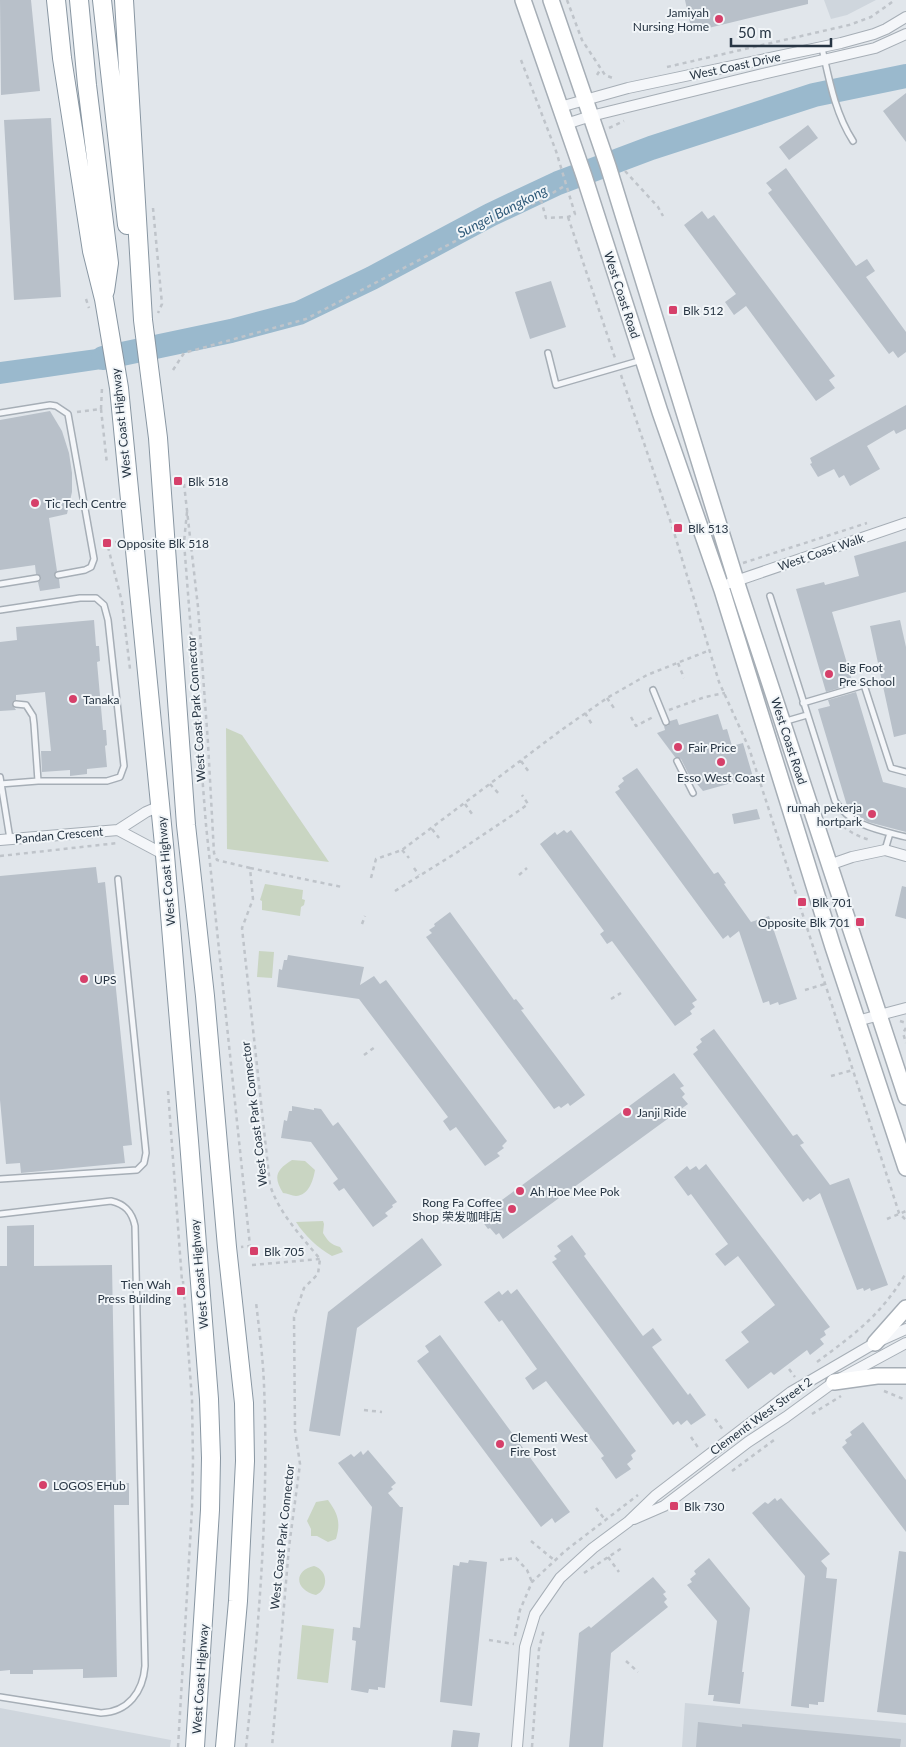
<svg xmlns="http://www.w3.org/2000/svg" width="906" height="1747" font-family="Lato,'Noto Sans SC',sans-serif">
<rect width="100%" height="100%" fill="#e1e6eb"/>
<path fill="#cfd6dd" d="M824 0H876L847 15 831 19Z
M685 1703 906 1723V1747H682Z
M0 1708 171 1740 170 1747H0Z"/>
<path fill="#c9d5c2" d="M226 728 242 735 329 862 227 849Z
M265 884 303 890 302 899 305 900 304 905 301 907 300 916 262 910V901L260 900Z
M259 951 274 952 272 978 257 977Z
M292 1160 305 1161 315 1170C313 1181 309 1195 296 1196 292 1196 287 1193 283 1193 273 1177 276 1170 292 1160Z
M323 1221 324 1224 323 1233C327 1240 331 1245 340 1247L343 1252 332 1256C318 1248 305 1236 296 1222Z
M328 1500C338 1514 341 1522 336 1539L328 1542 317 1536H311V1529L307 1521 316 1502Z
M314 1566C328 1570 329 1589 316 1595 296 1591 292 1571 314 1566Z
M302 1625 334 1629 328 1683 297 1679Z"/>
<path fill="#9ab9cd" d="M104 348 102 369 0 384V362Z"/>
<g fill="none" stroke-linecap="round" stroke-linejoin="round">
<path stroke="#9ab9cd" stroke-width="24" d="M103 358 231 331 299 313 372 278 490 215 558 183 651 148 814 95 906 76"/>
</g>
<path fill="#b8c0c9" d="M0 0H31L40 91 1 95Z
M685 0H808V4L692 32Z
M906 93V142L883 111Z
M51 118 61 297 14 300 4 120Z
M808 125 818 138 789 160 779 147Z
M786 168 856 266 867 259 875 271 866 277 906 332V352L898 358 893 351 889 354 768 193 772 190 766 183Z
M702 211 708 219 714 215 835 376 829 380 835 388 816 401 746 306 734 315 725 302 736 294 684 225Z
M551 281 566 327 530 339 515 292Z
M906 405V429L896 434 894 430 867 446 880 469 850 486 844 475 839 478 834 469 818 477 810 464 812 463 810 458Z
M50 411 62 431 69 453 72 473V492L67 514 49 518 57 571 54 575 55 578 59 579 60 588 40 591 38 582 41 580V577L36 574 35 565 0 570V420Z
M906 541V592L832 612 853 684 826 692 796 589 824 582 825 585 859 576 854 556Z
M94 620 96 646H99L100 661 97 662 103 730H106L107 745 105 746 107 767 87 769V774L70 776V770L42 772 41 751H51L45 692 16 695V700L13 701 12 704 16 710 0 711V642L17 640 16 627Z
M900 620 906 647V734L894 737 870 626Z
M856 692 883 782 906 788V832L868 822 848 809 818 709 830 706 828 700Z
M718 714 723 730 727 729 732 746 743 743 753 777 703 791 688 773 681 759 675 757 657 733 665 730 664 726H668L670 721 677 719 679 725Z
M637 768 714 874 718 872 726 883 724 884 751 922 769 916 797 999 779 1005 778 1002 770 1005 769 1001 763 1003 739 931 730 938 728 935 723 939 615 792 620 789 618 786 624 781 622 778Z
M757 809 760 819 734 824 732 814Z
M564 830 567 833 571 830 697 1000 692 1003 695 1007 690 1011 692 1014 675 1026 612 941 607 944 600 934 604 931 540 844 555 832 557 835Z
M96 867 98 883 105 882 132 1145 123 1146 125 1163 21 1173 20 1163 6 1164 0 1100V876Z
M902 886 906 887V919L895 916Z
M450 912 514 1000 516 999 524 1009 521 1010 585 1095 570 1106 568 1103 561 1108 559 1106 554 1109 426 937 432 933 429 930 435 926 434 924Z
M288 955 364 967 360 985 374 976 380 984 386 980 507 1141 502 1146 504 1148 497 1153 500 1156 485 1166 456 1127 450 1131 443 1121 448 1117 359 999 277 987 279 969 282 970 284 960H287Z
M714 1029 793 1136 797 1134 804 1143 800 1145 830 1185 849 1178 888 1285 871 1291 870 1288 864 1291 863 1288 857 1290 820 1193 810 1200 808 1198 803 1202 693 1054 698 1050 696 1047 702 1042 700 1039Z
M674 1073 684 1086 680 1088 685 1094 682 1097 688 1104 503 1239 499 1233 496 1235 490 1228 488 1229 479 1217Z
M292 1106 314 1110V1108L321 1109 333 1126 338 1122 397 1202 392 1205 393 1207 385 1213 388 1216 373 1227 344 1188 339 1191 333 1183 338 1179 311 1142 281 1138 284 1120 287 1121 289 1111H292Z
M706 1164 830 1327 824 1331 826 1335 820 1339 824 1344 810 1355 807 1350 774 1375 771 1372 748 1389 725 1360 749 1342 741 1332 775 1305 738 1256 725 1266 715 1254 728 1244 691 1194 688 1196 674 1177 687 1166 690 1170 696 1166 699 1170Z
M34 1225V1266L112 1265 116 1483H129V1505H114L117 1677 83 1678V1669L33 1670V1674H10V1670L0 1671V1266H7V1226Z
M572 1235 586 1254 584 1256 643 1336 653 1328 662 1340 652 1347 688 1395 690 1393 706 1415 691 1425 687 1420 681 1425 678 1421 673 1425 552 1262 557 1259 554 1256 561 1251 557 1246Z
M422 1238 442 1265 357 1328 340 1436 309 1431 328 1312Z
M517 1289 636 1451 631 1455 633 1459 627 1464 631 1469 616 1479 601 1458 604 1456 546 1381 533 1390 525 1378 537 1369 502 1320 499 1322 484 1302 499 1291 502 1295 508 1290 511 1294Z
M440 1335 570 1512 555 1523 552 1518 541 1527 417 1361 429 1352 425 1346Z
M863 1422 906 1480V1532L842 1447 847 1443 845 1440 852 1435 850 1432Z
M368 1450 396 1483 391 1487 393 1489 388 1493 400 1507H403L385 1688 378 1687V1690L369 1689 368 1693 351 1690 356 1641 352 1640 353 1627 360 1628 372 1507 338 1463 351 1454 354 1457 361 1451 363 1455Z
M775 1498 777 1501 781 1498 830 1554 821 1561 827 1568 826 1578 837 1579 824 1702H818V1705L809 1704V1708L791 1706 805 1576 752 1513 765 1502 768 1504Z
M899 1551 906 1552V1715L877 1712Z
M709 1558 750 1608 742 1672H744L740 1704 713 1701 714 1695H708L717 1621 687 1585 692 1582 690 1579 696 1574 694 1571Z
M469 1560 487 1562 472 1706 440 1702 453 1565 459 1566 460 1562 468 1563Z
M653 1577 666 1592 663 1594 667 1599 664 1602 668 1607 611 1653 603 1747H569L579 1633 589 1626 591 1628Z
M698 1722 742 1727V1724L901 1739 900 1747H696Z
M453 1730 480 1733 478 1747H451Z"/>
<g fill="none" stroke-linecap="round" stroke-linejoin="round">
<defs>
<path id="service" d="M822 48C829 79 835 113 853 141
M548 353 556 385 642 360
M0 413 50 405 56 406 68 414 94 559 91 567 85 570 58 575
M0 584 37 578
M770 596 835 801C851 826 879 830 906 837
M0 610 80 598H96L104 605 108 620 124 766 120 777 107 781H38L0 784
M653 690 666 722
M803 703 864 685 891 768 906 772
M16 704 26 705 33 716 34 724 38 781
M783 722 807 715
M677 761 693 793
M0 777 10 839
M885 850 890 833
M0 1179 137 1170 144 1163 146 1153 118 879
M0 1214 111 1201C125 1204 132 1212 135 1226L145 1666C143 1692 128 1712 101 1713L0 1697"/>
<path id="minor" d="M560 107 628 88 841 43 874 34 886 29 906 17
M566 124 591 116 750 77 875 48 906 34
M730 583 906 523
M118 830 165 855
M0 840 118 830 146 812 160 806
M829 865 852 857 885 850 906 856
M857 1021 906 1008
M634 1519 664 1506 748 1442 786 1417 834 1382 906 1343
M517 1747 525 1647 535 1614 560 1578 593 1548 628 1522 655 1496 791 1392 875 1343 906 1329"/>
<path id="secondary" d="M523 0 584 176 660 412 722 590 833 947 906 1168
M551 0 608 166 739 590 906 1097
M875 1343 906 1308
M834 1382 877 1376H906"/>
<path id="trunk" d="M56 0 62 58 92 251 104 299 119 388 165 855 189 1141 209 1399 211 1458 210 1510 195 1747
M79 0 87 85 109 263 105 291
M102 0 127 225
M124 0 143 320 158 438 186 825 205 996 227 1247 244 1403 245 1461 238 1601 225 1747"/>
</defs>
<use href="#service" stroke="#a6aeb6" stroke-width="8"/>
<use href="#minor" stroke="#a6aeb6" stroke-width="12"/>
<use href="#secondary" stroke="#a6aeb6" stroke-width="18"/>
<use href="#trunk" stroke="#8896a2" stroke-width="20"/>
<path stroke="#bfc4ca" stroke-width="2.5" stroke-dasharray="4 4" stroke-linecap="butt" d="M567 0 582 40 605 75 615 79
M521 60 556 151 575 214 568 217 546 218 541 200
M667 67 849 25 871 17 895 0
M597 75 600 70
M609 128 624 121
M625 171 658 207 663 216
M153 208 162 304 158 313
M568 217 615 358
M86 299 89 308
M173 370 184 353 306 319 494 221 541 200 566 185
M621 375 673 529 719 682 749 748 899 1213 906 1220
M101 409 102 388
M77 412 101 409 107 464
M184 484 198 607 208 743 214 853 217 860 221 861 250 868 253 899 242 928 270 1185C279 1213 301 1236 320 1259L318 1274 304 1288 294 1317 295 1430 300 1464 289 1547 272 1747
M187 512 184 542 206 825 250 1246 241 1247
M119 542 107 543 122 602 130 669
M743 563 867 523
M678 663 684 678
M607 698 616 711
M669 710 705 697 725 693
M585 713 593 726
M631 717 636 726 655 716
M521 761 529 772
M490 784 499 794
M465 804 472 814
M838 820C846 831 857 836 870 840
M432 829 439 838
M402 850 409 858
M0 856 118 843
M250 868 342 887
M414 868 419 875
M519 875 527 868
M371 878 376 859 402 850 560 731 607 698 647 675 710 650
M395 891 456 853 520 810 528 804 522 795
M362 924 365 916
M805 990 825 984
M611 999 621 993
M900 1021 906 1023
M906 1028 903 1033 906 1043
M364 1055 375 1047
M831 1076 853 1070
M168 1091 182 1281
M887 1219 906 1211
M252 1265 320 1259
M817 1362C856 1333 881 1315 906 1273
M789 1369 795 1377
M884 1391 906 1400
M364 1410 382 1412
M812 1414 841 1396
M715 1419 723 1430
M691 1437 699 1449
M732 1471 774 1440
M596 1508 606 1521
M531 1541 554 1560
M608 1557 619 1572
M500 1560 516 1558 527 1570 532 1582
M584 1573 622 1548
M515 1636 520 1610 532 1582 565 1551 638 1495
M489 1640 514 1644
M626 1661 638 1672
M178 1747 192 1509 193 1460 192 1399 183 1281
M246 1747C259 1627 269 1505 264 1385 263 1357 259 1329 256 1302
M532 1747 539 1649 544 1629"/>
<use href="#service" stroke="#f4f6f9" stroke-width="5"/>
<use href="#minor" stroke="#f4f6f9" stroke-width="10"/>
<use href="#secondary" stroke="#fff" stroke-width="15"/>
<use href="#trunk" stroke="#fff" stroke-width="18"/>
</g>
<g fill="#d6406a" stroke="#f1f5f8" stroke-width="2">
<circle cx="719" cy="19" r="5"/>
<rect x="668" y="305" width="10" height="10" rx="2.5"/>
<rect x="173" y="476" width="10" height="10" rx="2.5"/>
<circle cx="35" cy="503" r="5"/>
<rect x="673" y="523" width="10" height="10" rx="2.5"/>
<rect x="102" y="538" width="10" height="10" rx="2.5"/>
<circle cx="829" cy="674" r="5"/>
<circle cx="73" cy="699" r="5"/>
<circle cx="678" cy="747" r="5"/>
<circle cx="721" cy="762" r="5"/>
<circle cx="872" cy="814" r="5"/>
<rect x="797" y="897" width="10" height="10" rx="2.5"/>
<rect x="855" y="917" width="10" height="10" rx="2.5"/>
<circle cx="84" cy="979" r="5"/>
<circle cx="627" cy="1112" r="5"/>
<circle cx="520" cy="1191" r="5"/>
<circle cx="512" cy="1209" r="5"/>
<rect x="249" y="1246" width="10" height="10" rx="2.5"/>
<rect x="176" y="1286" width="10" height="10" rx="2.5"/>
<circle cx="500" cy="1444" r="5"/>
<circle cx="43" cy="1485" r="5"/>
<rect x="669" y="1501" width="10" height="10" rx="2.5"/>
</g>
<g text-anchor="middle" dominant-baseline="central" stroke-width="4" stroke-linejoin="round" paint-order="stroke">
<g font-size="12" fill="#283644" stroke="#f1f5f8" text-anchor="start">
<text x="709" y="12" text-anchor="end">Jamiyah<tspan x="709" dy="14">Nursing Home</tspan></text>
<text x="683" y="310">Blk 512</text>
<text x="188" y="481">Blk 518</text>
<text x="45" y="503">Tic Tech Centre</text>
<text x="688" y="528">Blk 513</text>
<text x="117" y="543">Opposite Blk 518</text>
<text x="839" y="667">Big Foot<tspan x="839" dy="14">Pre School</tspan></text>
<text x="83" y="699">Tanaka</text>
<text x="688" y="747">Fair Price</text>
<text x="721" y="777" text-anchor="middle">Esso West Coast</text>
<text x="862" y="807" text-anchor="end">rumah pekerja<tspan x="862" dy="14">hortpark</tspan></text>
<text x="812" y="902">Blk 701</text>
<text x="850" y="922" text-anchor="end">Opposite Blk 701</text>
<text x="94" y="979">UPS</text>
<text x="637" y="1112">Janji Ride</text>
<text x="530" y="1191">Ah Hoe Mee Pok</text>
<text x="502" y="1202" text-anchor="end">Rong Fa Coffee<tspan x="502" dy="14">Shop 荣发咖啡店</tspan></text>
<text x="264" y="1251">Blk 705</text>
<text x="171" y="1284" text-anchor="end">Tien Wah<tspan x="171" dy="14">Press Building</tspan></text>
<text x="510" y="1437">Clementi West<tspan x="510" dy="14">Fire Post</tspan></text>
<text x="53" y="1485">LOGOS EHub</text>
<text x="684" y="1506">Blk 730</text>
</g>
<g font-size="12" fill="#283644" stroke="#f1f5f8">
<text transform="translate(735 66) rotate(-12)">West Coast Drive</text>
<text transform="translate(622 295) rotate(72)">West Coast Road</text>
<text transform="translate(121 423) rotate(-96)">West Coast Highway</text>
<text transform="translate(821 552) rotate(-19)">West Coast Walk</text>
<text transform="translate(196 709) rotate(-94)">West Coast Park Connector</text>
<text transform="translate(789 741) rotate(72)">West Coast Road</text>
<text transform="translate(59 835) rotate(-5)">Pandan Crescent</text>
<text transform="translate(166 871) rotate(-95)">West Coast Highway</text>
<text transform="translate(254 1114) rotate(-97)">West Coast Park Connector</text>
<text transform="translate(199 1274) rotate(-95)">West Coast Highway</text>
<text transform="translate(761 1416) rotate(-36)">Clementi West Street 2</text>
<text transform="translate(282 1537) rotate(-84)">West Coast Park Connector</text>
<text transform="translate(200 1679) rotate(-86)">West Coast Highway</text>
</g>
<g font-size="14" font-style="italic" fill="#305b7a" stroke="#f1f5f8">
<text transform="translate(502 211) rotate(-27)">Sungei Bangkong</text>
</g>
</g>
<path d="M731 38v8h100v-8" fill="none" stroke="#283644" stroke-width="2.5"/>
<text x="738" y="38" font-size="15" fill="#283644" stroke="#f1f5f8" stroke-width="4" paint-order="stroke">50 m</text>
</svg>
